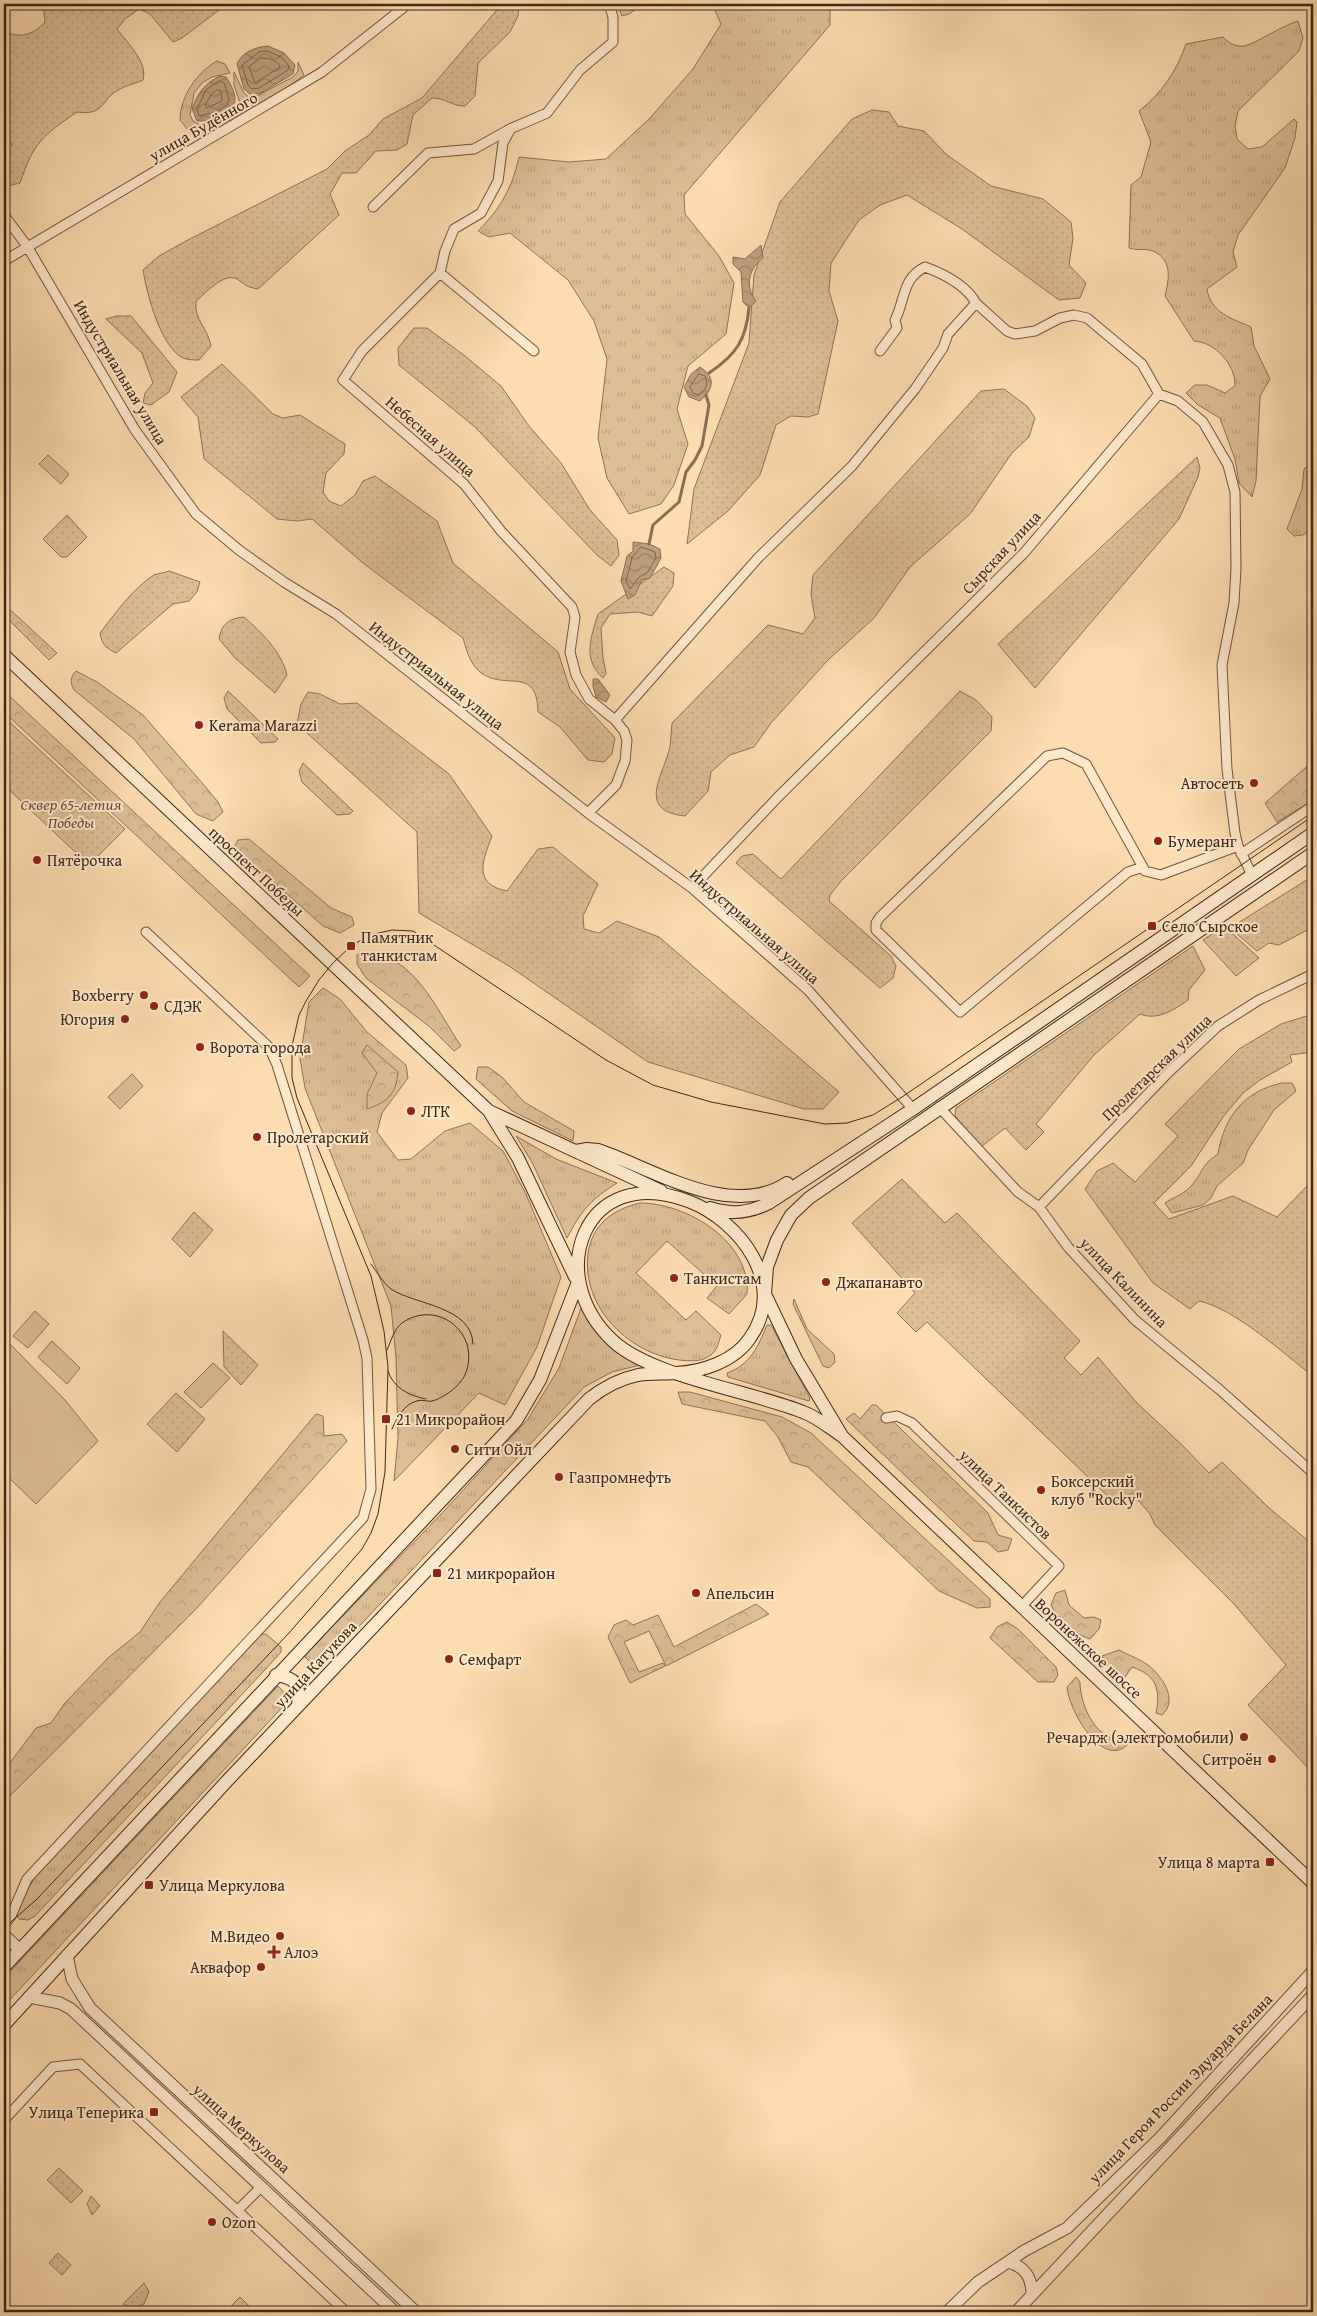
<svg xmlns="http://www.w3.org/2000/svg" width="1317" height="2316" font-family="'Gentium Book Plus',serif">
<defs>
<pattern id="grass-tufts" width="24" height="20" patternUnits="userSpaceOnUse" patternTransform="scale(1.25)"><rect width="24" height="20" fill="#dcbd96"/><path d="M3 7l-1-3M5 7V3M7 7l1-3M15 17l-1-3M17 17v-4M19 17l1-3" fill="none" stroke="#bea281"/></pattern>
<pattern id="forest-crowns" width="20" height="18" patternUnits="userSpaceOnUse" patternTransform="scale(1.25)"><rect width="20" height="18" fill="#dcbd96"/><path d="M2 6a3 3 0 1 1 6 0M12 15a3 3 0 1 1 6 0" fill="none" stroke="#bea281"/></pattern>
<pattern id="park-dots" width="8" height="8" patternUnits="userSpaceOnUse" patternTransform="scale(1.25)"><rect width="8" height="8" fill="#dcbd96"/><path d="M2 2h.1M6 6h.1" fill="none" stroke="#bea281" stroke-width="1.8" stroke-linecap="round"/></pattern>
<pattern id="water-waves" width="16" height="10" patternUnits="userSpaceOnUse" patternTransform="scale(1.25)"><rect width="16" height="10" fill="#bb9e7d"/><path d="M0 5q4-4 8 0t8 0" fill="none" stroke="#998166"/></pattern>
</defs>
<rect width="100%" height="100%" fill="#fcdcb0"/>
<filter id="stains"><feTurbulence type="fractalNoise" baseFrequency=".004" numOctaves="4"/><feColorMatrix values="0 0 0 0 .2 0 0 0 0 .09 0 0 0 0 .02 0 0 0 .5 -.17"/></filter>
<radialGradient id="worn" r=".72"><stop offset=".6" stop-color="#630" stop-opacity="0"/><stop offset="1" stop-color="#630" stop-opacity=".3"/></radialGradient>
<path fill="url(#grass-tufts)" stroke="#8d7258" d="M617 4H643L629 14 622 16Z
M712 4H830V25L684 195 685 214 719 256 734 283 726 334 688 366 677 409 688 444 674 485 661 504 629 514 607 478 598 438 607 359 594 321 568 280 510 233 489 237 478 231C501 208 512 188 519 157L569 162 606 159 649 119 693 69 721 24Z
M1298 21 1303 38 1299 51 1238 111 1235 126 1237 139 1248 149 1262 147 1294 119 1297 122 1295 138 1285 168 1238 235 1233 252 1237 267 1207 289C1211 313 1231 318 1251 327L1254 346 1270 379 1260 396 1256 481 1252 497 1239 483 1235 459 1220 418 1198 405 1186 393 1195 385H1207L1225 393 1235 386C1236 365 1215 342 1194 341L1165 296C1169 279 1173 260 1153 251 1146 248 1137 251 1129 248L1131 185 1141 177 1151 142 1139 111C1161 94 1177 71 1186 44L1223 37C1229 43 1235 47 1244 46 1257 43 1281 26 1298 21Z
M217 61 225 64 230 73 212 77 202 83 194 93 190 115 193 121 200 125 235 110 240 103 234 85V72L244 93 251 99 293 77 298 71V62L304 75C286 91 215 131 192 135L180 120C180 97 197 72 217 61Z
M1310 464 1313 466V528L1303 535 1294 536 1287 529 1302 489 1304 469Z
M323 988 340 999 367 1032 406 1065 408 1078 382 1113 377 1132 398 1160 411 1159 445 1131 470 1123 503 1151 526 1194 561 1277 537 1347 505 1405 479 1393 394 1481 398 1438 396 1357 391 1306 305 1088 300 1058 309 1002Z
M1282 1083H1292L1296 1091 1274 1110 1248 1150 1243 1163 1217 1186 1211 1198 1203 1205 1172 1213 1165 1203C1174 1197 1185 1194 1192 1185 1204 1171 1200 1166 1218 1154 1224 1117 1244 1091 1282 1083Z
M516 1136 556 1159 617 1183C591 1199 581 1211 567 1238L532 1162Z
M640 1203C686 1203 751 1241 747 1294L729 1314 707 1298 717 1286 667 1241 636 1273 686 1320 696 1311 721 1335C718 1344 717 1352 708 1357 700 1362 688 1361 679 1360 626 1353 578 1303 589 1248 595 1222 615 1209 640 1203Z
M794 1299 807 1329 834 1354 835 1362 829 1368 823 1366 793 1304Z
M583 1303 644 1364 612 1372 584 1387 318 1670 304 1656 445 1510 528 1419 559 1368Z
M767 1325H771L810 1398 809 1401 728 1377 727 1373C750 1365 758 1347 767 1325Z
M266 1634 281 1647V1652L275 1659 35 1916 28 1920 19 1919 15 1912 35 1877 260 1635Z
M278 1686 290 1699 4 2006V1978Z"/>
<path fill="url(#forest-crowns)" stroke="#8d7258" d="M4 604 57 653 49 660 4 615Z
M76 671 97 682 143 715 203 784 218 802 223 812 213 821 196 814 134 739 74 690C70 683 70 677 76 671Z
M4 691 310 976 299 987 4 712Z
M1313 761V800L1277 822 1265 803Z
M249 839 331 908 352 917 354 925 340 933 323 926 234 847 238 840Z
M365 953C414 953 437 1011 461 1046L454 1051 430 1027 366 978 357 964V955Z
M367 1045 398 1072C396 1094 388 1102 367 1109V1094L377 1073 362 1053Z
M478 1067H488L502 1077 524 1102 574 1131 573 1141 512 1111 476 1079Z
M678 1392H690L782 1417 811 1433 990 1599V1607L977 1608 939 1591 808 1467 791 1462 778 1437 765 1421 682 1404Z
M872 1405H876L988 1513 998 1535 1012 1539 1008 1550 998 1552 987 1542 974 1541 846 1419 854 1413 860 1419Z
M316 1414 323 1416 324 1436 342 1434 347 1441 195 1610 4 1802V1771L36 1728 51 1723 65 1703 108 1658 140 1632 160 1602Z
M1065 1590 1069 1605 1084 1618 1094 1617 1101 1620 1099 1629 1090 1639C1074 1634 1058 1620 1051 1605L1056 1593Z
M756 1604 769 1614 666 1666 649 1631 624 1642 639 1672 663 1663 665 1666 630 1683 608 1637 614 1625 626 1620 633 1625 658 1615 674 1647Z
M1007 1622 1018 1629 1056 1667 1058 1675 1054 1682H1038L990 1638 997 1627Z
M1119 1650C1128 1655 1140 1659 1148 1665 1162 1676 1179 1700 1162 1715L1156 1713C1161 1689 1156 1675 1132 1667L1125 1677C1114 1673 1107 1667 1102 1656Z
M1076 1677 1080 1682C1080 1702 1093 1737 1118 1739 1124 1739 1127 1737 1133 1738 1107 1778 1069 1712 1067 1687Z"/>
<path fill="url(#park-dots)" stroke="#8d7258" d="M43 4H227L182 38 173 42 150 14 139 9 125 19 117 29C128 44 148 62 143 80 135 84 127 85 120 89 100 99 106 116 77 112 42 136 34 142 20 183L8 186 4 182V154L12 145 4 129V31C20 39 33 35 45 22Z
M502 4H519L518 16 510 32 478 63 475 96 465 106C452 106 445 98 432 98L413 115 407 144 397 150 376 151 356 173H342L330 194 339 215 258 289C246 287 246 285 237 279 224 272 206 293 196 301 194 321 207 326 211 346L199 360C195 360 187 360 183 358 160 346 147 294 143 270L159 256 186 241 327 169 345 151 369 135 383 119 422 98Z
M872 110 889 112 898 126 924 131 947 155 991 186 1043 199 1071 222 1073 238 1069 265 1086 283 1080 298 1059 300 962 229 907 195 880 205 859 220 831 263 829 291 838 321 818 414 808 417 791 416 776 425 760 475 728 511 687 544 694 489 749 343 754 275 780 202 852 119Z
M117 316H131L177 372 169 392 151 405 143 403 145 393 153 383 142 353 106 319Z
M414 328H427L465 356 501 386 529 426 561 463 590 510 617 540 619 555 611 566 597 555 475 427 399 365 398 348Z
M222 364 273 414 283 418 300 415 345 444 344 454 326 473 323 492 329 501 341 506 355 495 363 481 375 476 437 521 453 563 558 652 570 689 615 738 612 754 604 762 588 760 560 727 538 712C537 664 505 692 480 672 470 664 466 649 463 638L363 563 312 519 297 521 277 519 204 459 198 417 181 397Z
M1004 389 1027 406 1035 418 1029 437 1012 453 970 514 910 567 874 618 827 661 771 723 754 747 730 755 711 772 708 791 685 816C636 811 663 776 670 747 671 739 671 731 672 723L768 625 803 634 815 618 811 594 813 575 981 391Z
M1197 457 1200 468 1198 477 1179 519 1035 688 998 644Z
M67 515 87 537 67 557H61L43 539Z
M664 567 674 573 673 586 652 616 638 612 610 614 601 628 603 658 606 673 603 678C582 659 591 638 598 614Z
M169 571 200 582 197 592 189 601 173 604 116 653C106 648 102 645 100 633 114 615 134 587 154 575 158 573 165 573 169 571Z
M244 617C262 633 281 651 287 675L275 693 235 658 219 639C221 624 230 618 244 617Z
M228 691 278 739 275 742 261 743 227 709 224 698Z
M960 691 976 700 992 717 991 731 842 880 830 895 829 901 891 956 896 966 893 978 880 988 736 863 742 856 753 854 781 879Z
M308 692 320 694 340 704 357 703 449 774 492 836C483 860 472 884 507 891L538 849 553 847 598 884 583 916 584 929 599 933 617 921 659 937 839 1092 823 1109H804L648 1062 509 966 419 913 417 832 297 724 301 704Z
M4 717 125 829 89 865 4 785Z
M303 763 353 811 350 814 337 815 302 782 299 771Z
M1313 876V927L1279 945 1269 943 1257 951 1230 928Z
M1224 926 1259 958 1236 976 1203 940Z
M1193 946 1205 970 1189 990 1188 1000C1174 1010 1157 1021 1140 1014L1094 1055 1036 1124 1044 1132 1026 1150 1005 1128 981 1147 955 1116 956 1108Z
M1313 1014V1052L1290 1055 1292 1062 1260 1080 1243 1093 1223 1117 1191 1166 1154 1203 1169 1219 1233 1196 1277 1217 1313 1180V1376C1284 1354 1234 1308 1199 1301L1190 1309 1153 1283 1085 1189 1097 1171 1113 1163 1135 1182 1178 1136 1165 1124 1239 1049 1281 1024Z
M902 1179 945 1223 957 1213 1080 1341 1064 1358 1081 1375 1098 1357 1137 1403 1183 1446 1209 1473 1222 1462 1268 1507 1313 1545V1773L1248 1705 1286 1665 1234 1604 1155 1525 1150 1514 1132 1493 1117 1505 927 1322 916 1332 897 1313 915 1293 852 1223Z
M194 1212 213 1230 190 1257 172 1239Z
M223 1331 258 1365 241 1385 224 1367Z
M176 1393 205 1419 177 1452 147 1424Z
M59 2168 83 2191 71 2203 47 2180Z
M91 2196 100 2206 92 2215 87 2204Z
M58 2253 71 2265 62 2275 49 2263Z
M144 2283 149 2292 144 2304 133 2308 123 2304Z
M240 2297 250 2307 241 2312 230 2307Z"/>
<path fill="#dcbd96" stroke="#8d7258" d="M48 455 69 474 61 484 39 464Z
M132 1074 143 1086 120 1109 108 1097Z
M35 1311 49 1324 28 1348 13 1336Z
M4 1338 65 1400 98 1441 36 1504 4 1473Z
M52 1341 80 1368 67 1384 38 1357Z
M213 1363 230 1378 201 1408 184 1392Z"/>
<path fill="url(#water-waves)" stroke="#896e55" d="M268 46 284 53 295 65 293 74 261 93 251 95 244 89 237 64C242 52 256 47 268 46Z
M220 76 226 77C230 83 235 92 235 99 234 115 209 122 197 121L192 108C199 92 204 84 220 76Z
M761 245 763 258C748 270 745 286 756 301L749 308 743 302 741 272 733 264V257L745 259Z
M700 367C717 378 713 390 700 401L689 397 684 387 691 374Z
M633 542 649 544 660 549 661 558 650 578 642 580 635 595 628 599 621 581 627 556 633 551Z
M593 679H598L610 695 606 702 596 697 593 686Z"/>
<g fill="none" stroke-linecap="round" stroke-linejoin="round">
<path stroke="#7c624b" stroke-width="1" d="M267 51 281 57 289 66 288 70 259 88 252 89 248 85 242 65 259 52Z
M261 58C268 58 278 60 280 67L255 83 249 67Z
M220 81 224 83 229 99 227 105 216 112 199 116 197 109 206 90Z
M217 90 221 91 222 101 207 108 205 105 211 95Z
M699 374 705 376C709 384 706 391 698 395L693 393 690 387Z
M641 547 655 552 656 558 647 573 639 577 630 589 626 581 632 558Z"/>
<path stroke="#896e55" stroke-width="3" d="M709 373C736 355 746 340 749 308
M649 544 653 525 679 502 686 472 695 460 702 446 709 405 706 395"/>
<defs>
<path id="minor" d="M373 207 428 153 474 149 510 129 547 113 580 70 613 42V17L609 4
M4 215 27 246 135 430 196 514 239 550 284 582 336 614 588 813 692 888 808 990 913 1109
M4 261 322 72 408 4
M440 273 445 251 454 229 481 213 498 181 503 143 510 130
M534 351 440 273 362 351 343 380 464 484 501 531 572 607 575 617 570 652 576 675 589 699 615 720 624 731 627 740 625 761 616 785 588 813
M880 351 897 328 895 320C905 301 902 278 925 267 944 274 966 285 976 303
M1159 394 1178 401 1203 422 1228 465 1235 492 1236 568 1234 603 1222 665 1227 769 1235 833 1238 846 1252 875
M615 720 758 558 852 466 915 389 943 348 948 334 976 303 1007 331 1015 334 1035 331 1060 318 1074 315 1087 318 1142 364 1159 394 1024 553 778 797 692 888
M1241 854 1313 806
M1143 867 1128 872 960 1012 876 930V923L880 917 1047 756 1063 753 1086 764 1145 871 1161 875 1238 846
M939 1107 1018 1192 1039 1207 1068 1247 1135 1320 1220 1390 1313 1473
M1039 1207 1169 1072 1218 1026 1259 1000 1313 974
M886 1418 897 1416 912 1423 1059 1566 1021 1607
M4 1925 11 1916 27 1879 363 1518 371 1489 367 1358 363 1340 277 1065 269 1047 146 932
M4 2120 53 2067 80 2064 343 2309
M238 2210 261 2187"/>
<path id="tertiary" d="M4 1935 20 1950
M67 1955 72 1979 90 2008 416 2312
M29 1997 60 2003 71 2009 395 2312
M1008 2262C1026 2267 1032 2278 1032 2295
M947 2312 978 2282 1024 2251 1067 2228 1160 2138 1313 1971
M1016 2312 1313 1995"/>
<path id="secondary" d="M4 655 489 1111 518 1158 575 1277
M489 1111 661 1191
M576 1151 587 1149 598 1150C654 1169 730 1220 787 1183
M710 1208C731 1215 749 1213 769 1203L913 1109 1313 833
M841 1434 796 1359 765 1294 767 1267 777 1240 791 1215 809 1198 1313 853
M276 1675C297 1678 300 1685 298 1706
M4 1967 516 1421 540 1380 578 1282
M4 2025 226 1782 589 1399C604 1387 619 1379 638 1375 651 1373 663 1374 676 1373 702 1372 735 1361 750 1338 788 1285 741 1221 688 1201 585 1162 542 1275 613 1341 652 1377 751 1391 803 1412 817 1417 830 1428 842 1436L1313 1883"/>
</defs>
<use href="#minor" stroke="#6e543f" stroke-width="11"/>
<use href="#tertiary" stroke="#6e543f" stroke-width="13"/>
<use href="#secondary" stroke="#3e2719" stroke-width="14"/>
<use href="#minor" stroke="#fde8cc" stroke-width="9"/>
<use href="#tertiary" stroke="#fde8cc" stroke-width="11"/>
<use href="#secondary" stroke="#fde8cc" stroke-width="12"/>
<path stroke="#3e2719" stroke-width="1" d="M371 1264C377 1272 383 1283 391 1289 415 1305 472 1306 473 1344
M387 1350C391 1341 394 1329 402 1323 438 1298 482 1334 465 1375 460 1386 444 1398 432 1401 428 1402 422 1399 417 1401 404 1404 397 1418 392 1429
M388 1371C393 1388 410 1396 426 1399
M4 1928 37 1899 289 1633 362 1549 371 1533 378 1514 385 1472 388 1367 384 1331 371 1276 297 1098 292 1078V1046L299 1015 306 1001 319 980 332 964 351 946 370 935 392 930 413 931 606 1060 653 1085 711 1102 825 1124 847 1123 873 1115 902 1097 1313 816"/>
</g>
<g fill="#8f2418" stroke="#fde8cc" stroke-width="2">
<circle cx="199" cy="725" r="5"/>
<circle cx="1254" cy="783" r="5"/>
<circle cx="1158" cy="841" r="5"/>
<circle cx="37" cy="860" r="5"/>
<rect x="1147" y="921" width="10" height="10" rx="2.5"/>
<rect x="346" y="941" width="10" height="10" rx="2.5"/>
<circle cx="144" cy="995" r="5"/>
<circle cx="154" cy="1006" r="5"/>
<circle cx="125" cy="1019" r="5"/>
<circle cx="200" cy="1047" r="5"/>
<circle cx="411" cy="1111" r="5"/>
<circle cx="257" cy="1137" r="5"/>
<circle cx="674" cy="1278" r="5"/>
<circle cx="826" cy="1282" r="5"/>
<rect x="381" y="1414" width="10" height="10" rx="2.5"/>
<circle cx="455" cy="1449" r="5"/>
<circle cx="559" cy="1477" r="5"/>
<circle cx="1041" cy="1490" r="5"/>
<rect x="432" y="1568" width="10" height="10" rx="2.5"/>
<circle cx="696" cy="1593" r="5"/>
<circle cx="449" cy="1659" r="5"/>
<circle cx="1244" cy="1737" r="5"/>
<circle cx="1272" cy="1759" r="5"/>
<rect x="1265" y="1857" width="10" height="10" rx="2.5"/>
<rect x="144" y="1880" width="10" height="10" rx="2.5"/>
<circle cx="280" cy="1936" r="5"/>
<path d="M271.5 1944.5h5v5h5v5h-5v5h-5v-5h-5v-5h5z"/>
<circle cx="261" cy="1967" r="5"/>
<rect x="149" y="2107" width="10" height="10" rx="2.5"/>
<circle cx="212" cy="2222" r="5"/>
</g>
<g text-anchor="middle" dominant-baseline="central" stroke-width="4" stroke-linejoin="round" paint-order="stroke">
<g font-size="16" fill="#3e2719" stroke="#fde8cc">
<text transform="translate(203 126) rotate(-30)">улица Будённого</text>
<text transform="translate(121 372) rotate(59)">Индустриальная улица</text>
<text transform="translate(431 436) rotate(41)">Небесная улица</text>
<text transform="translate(1001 552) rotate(-47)">Сырская улица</text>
<text transform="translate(437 675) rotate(38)">Индустриальная улица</text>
<text transform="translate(257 871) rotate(43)">проспект Победы</text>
<text transform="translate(755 926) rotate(41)">Индустриальная улица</text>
<text transform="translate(1156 1067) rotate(-44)">Пролетарская улица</text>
<text transform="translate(1124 1282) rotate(46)">улица Калинина</text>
<text transform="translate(1006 1494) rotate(44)">улица Танкистов</text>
<text transform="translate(1089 1648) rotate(43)">Воронежское шоссе</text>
<text transform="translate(315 1664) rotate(-47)">улица Катукова</text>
<text transform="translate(1180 2088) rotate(-46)">улица Героя России Эдуарда Белана</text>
<text transform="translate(242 2128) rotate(42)">улица Меркулова</text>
</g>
<g font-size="16" fill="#3e2719" stroke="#fde8cc" text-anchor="start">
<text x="209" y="725">Kerama Marazzi</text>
<text x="1244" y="783" text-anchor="end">Автосеть</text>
<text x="1168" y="841">Бумеранг</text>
<text x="47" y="860">Пятёрочка</text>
<text x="1162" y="926">Село Сырское</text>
<text x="361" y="937">Памятник<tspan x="361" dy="18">танкистам</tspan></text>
<text x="134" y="995" text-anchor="end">Boxberry</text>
<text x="164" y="1006">СДЭК</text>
<text x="115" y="1019" text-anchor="end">Югория</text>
<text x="210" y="1047">Ворота города</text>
<text x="421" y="1111">ЛТК</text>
<text x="267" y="1137">Пролетарский</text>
<text x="684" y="1278">Танкистам</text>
<text x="836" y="1282">Джапанавто</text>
<text x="396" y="1419">21 Микрорайон</text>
<text x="465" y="1449">Сити Ойл</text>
<text x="569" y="1477">Газпромнефть</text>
<text x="1051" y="1481">Боксерский<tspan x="1051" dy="18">клуб "Rocky"</tspan></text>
<text x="447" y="1573">21 микрорайон</text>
<text x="706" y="1593">Апельсин</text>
<text x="459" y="1659">Семфарт</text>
<text x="1234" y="1737" text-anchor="end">Речардж (электромобили)</text>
<text x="1262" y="1759" text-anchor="end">Ситроён</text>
<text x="1260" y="1862" text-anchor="end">Улица 8 марта</text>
<text x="159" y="1885">Улица Меркулова</text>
<text x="270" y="1936" text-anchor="end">М.Видео</text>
<text x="284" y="1952">Алоэ</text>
<text x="251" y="1967" text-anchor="end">Аквафор</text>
<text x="144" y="2112" text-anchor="end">Улица Теперика</text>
<text x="222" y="2222">Ozon</text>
</g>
<g font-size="16" font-style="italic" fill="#664c38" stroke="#fde8cc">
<text x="71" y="804">Сквер 65-летия<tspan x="71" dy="18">Победы</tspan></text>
</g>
</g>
<rect width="1317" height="2316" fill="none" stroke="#fcdcb0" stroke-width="20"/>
<rect x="5" y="5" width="1307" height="2306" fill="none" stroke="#3e2719" stroke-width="2.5"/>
<rect x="10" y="10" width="1297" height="2296" fill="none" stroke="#3e2719"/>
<rect width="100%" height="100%" filter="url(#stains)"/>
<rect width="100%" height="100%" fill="url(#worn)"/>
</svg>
